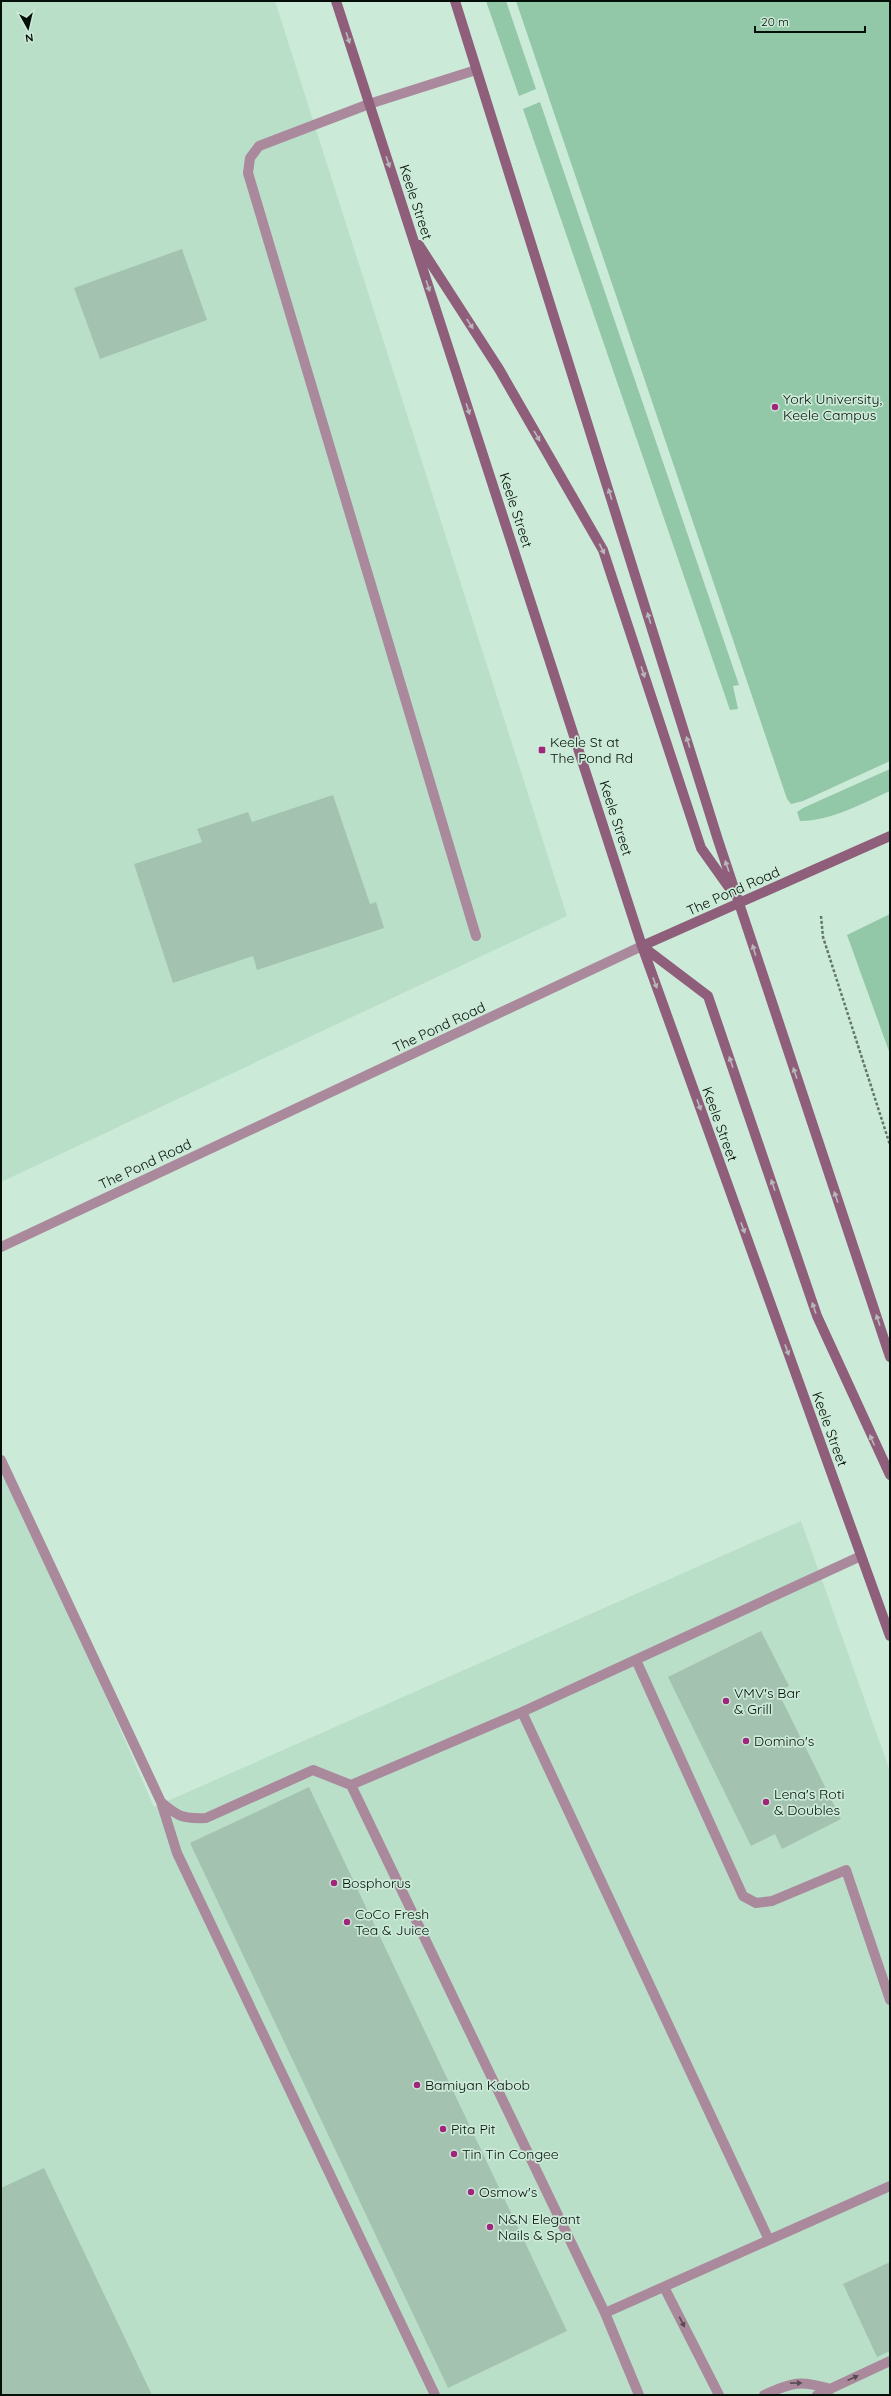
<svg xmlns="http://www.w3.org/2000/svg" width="891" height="2396" font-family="Quicksand,sans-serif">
<rect width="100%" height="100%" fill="#ccead8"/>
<path fill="#badfc9" d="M1 1H275L567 916 1 1182Z
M1 1455 154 1807 801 1521 890 1771V2395H1Z"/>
<path fill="#92c7a8" d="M486 1H506L536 89 519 96Z
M516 1H890V761L803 801 791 804 787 799Z
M540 102 739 685 733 686 738 709 730 710 523 109Z
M890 769V791C863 803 831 821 800 821L797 812 803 808Z
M890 914V1054L847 935Z"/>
<path fill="#a4c2b0" d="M182 249 207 320 100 359 74 288Z
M333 795 370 904 376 902 384 928 257 970 253 956 173 983 134 864 202 842 197 829 248 812 252 822Z
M761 1631 789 1686 778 1692 841 1819 782 1849 775 1834 751 1846 668 1677Z
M309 1787 567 2331 448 2388 190 1843Z
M44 2168 152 2395H1V2188Z
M890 2262V2351L877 2357 843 2284Z"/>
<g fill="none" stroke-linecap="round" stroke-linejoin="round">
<path stroke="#64776c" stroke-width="2.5" stroke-dasharray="3 2" stroke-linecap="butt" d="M821 916 823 937 890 1145"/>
<path stroke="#ab899c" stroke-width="10" d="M476 936 248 173 250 158 259 146 369 104 476 70
M1 1460 161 1802C178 1817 184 1819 206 1818L313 1770 351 1785 522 1712 861 1556
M636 1660 743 1896 756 1903 772 1901 846 1870 890 2000
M522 1712 769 2240
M351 1785 605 2313
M161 1802 177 1853 435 2395
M664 2287 719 2395
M639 2395 605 2313 890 2186
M764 2395C793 2382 799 2380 831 2389
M817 2395 890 2361"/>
<path stroke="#ab899c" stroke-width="10" d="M1 1247 642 946"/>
<path stroke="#8e5e7b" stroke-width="10" d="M336 1 642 946 890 1636
M455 1 718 840 890 1357
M419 245 499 369 603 550 701 848 733 893
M642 946 708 996 817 1316 890 1475
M642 946 890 836"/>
</g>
<defs><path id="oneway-solid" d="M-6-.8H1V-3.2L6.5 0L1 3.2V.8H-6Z"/></defs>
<g fill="#b6b9b7">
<use href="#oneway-solid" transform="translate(348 38) rotate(72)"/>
<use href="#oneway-solid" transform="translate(388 162) rotate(72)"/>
<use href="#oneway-solid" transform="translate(428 286) rotate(72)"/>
<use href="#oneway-solid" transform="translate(470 324) rotate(57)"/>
<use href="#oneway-solid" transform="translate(468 409) rotate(72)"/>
<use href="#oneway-solid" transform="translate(537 436) rotate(60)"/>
<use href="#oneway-solid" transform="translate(610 494) rotate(-107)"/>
<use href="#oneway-solid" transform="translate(602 549) rotate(64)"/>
<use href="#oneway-solid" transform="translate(649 618) rotate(-107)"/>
<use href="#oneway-solid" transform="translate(643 672) rotate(72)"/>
<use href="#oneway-solid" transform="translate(688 742) rotate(-107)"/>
<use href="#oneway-solid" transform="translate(727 866) rotate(-109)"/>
<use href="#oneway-solid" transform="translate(754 950) rotate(-107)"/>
<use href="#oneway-solid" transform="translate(655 983) rotate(70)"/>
<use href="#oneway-solid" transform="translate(731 1062) rotate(-109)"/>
<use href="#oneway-solid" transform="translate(795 1073) rotate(-109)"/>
<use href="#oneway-solid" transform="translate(699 1105) rotate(70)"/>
<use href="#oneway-solid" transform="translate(773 1185) rotate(-109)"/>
<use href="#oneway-solid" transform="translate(836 1197) rotate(-109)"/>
<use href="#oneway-solid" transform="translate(743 1228) rotate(70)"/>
<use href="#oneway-solid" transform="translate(814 1308) rotate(-109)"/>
<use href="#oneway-solid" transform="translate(878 1320) rotate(-109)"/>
<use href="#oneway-solid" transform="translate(787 1350) rotate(70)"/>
<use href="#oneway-solid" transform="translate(872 1440) rotate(-114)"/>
</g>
<g fill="#584c52">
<use href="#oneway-solid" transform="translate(682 2322) rotate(63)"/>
<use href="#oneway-solid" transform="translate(853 2378) rotate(-24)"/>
<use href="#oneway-solid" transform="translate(796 2383) rotate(-1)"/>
</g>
<g fill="#a0257b" stroke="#ccead8" stroke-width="1.5">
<circle cx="775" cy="407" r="4"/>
<rect x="538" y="746" width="8" height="8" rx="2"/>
<circle cx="726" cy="1701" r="4"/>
<circle cx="746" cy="1741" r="4"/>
<circle cx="766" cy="1802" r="4"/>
<circle cx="334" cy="1883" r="4"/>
<circle cx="347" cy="1922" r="4"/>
<circle cx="417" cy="2085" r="4"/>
<circle cx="443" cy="2129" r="4"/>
<circle cx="454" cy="2154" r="4"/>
<circle cx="471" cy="2192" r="4"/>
<circle cx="490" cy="2227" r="4"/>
</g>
<g text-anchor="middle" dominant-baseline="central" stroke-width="3.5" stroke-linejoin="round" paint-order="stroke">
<g font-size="14" fill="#050f09" stroke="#ccead8">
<text transform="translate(416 202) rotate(72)">Keele Street</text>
<text transform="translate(516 510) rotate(72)">Keele Street</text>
<text transform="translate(616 818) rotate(72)">Keele Street</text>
<text transform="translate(733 891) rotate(-24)">The Pond Road</text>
<text transform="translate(439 1027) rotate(-25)">The Pond Road</text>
<text transform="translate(720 1124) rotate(70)">Keele Street</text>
<text transform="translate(145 1164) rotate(-25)">The Pond Road</text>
<text transform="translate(830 1429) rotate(70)">Keele Street</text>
</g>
<g font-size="14" fill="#050f09" stroke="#ccead8" text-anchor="start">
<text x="783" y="399">York University,<tspan x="783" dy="16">Keele Campus</tspan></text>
<text x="550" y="742">Keele St at<tspan x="550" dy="16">The Pond Rd</tspan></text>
<text x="734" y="1693">VMV's Bar<tspan x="734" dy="16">&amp; Grill</tspan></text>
<text x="754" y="1741">Domino's</text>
<text x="774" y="1794">Lena's Roti<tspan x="774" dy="16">&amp; Doubles</tspan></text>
<text x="342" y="1883">Bosphorus</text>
<text x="355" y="1914">CoCo Fresh<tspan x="355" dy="16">Tea &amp; Juice</tspan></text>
<text x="425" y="2085">Bamiyan Kabob</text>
<text x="451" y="2129">Pita Pit</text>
<text x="462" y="2154">Tin Tin Congee</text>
<text x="479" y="2192">Osmow's</text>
<text x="498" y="2219">N&amp;N Elegant<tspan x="498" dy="16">Nails &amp; Spa</tspan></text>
</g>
</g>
<rect width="891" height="2396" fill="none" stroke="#050f09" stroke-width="4"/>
<g transform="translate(28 28) rotate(172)" stroke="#ccead8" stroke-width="3" paint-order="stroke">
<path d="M0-3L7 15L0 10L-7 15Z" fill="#050f09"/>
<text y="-6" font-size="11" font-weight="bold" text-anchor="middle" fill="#050f09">N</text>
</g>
<path d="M755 26v6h110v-6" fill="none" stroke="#050f09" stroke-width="2"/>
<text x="761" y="26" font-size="12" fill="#050f09" stroke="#ccead8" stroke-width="3" paint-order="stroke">20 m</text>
</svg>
